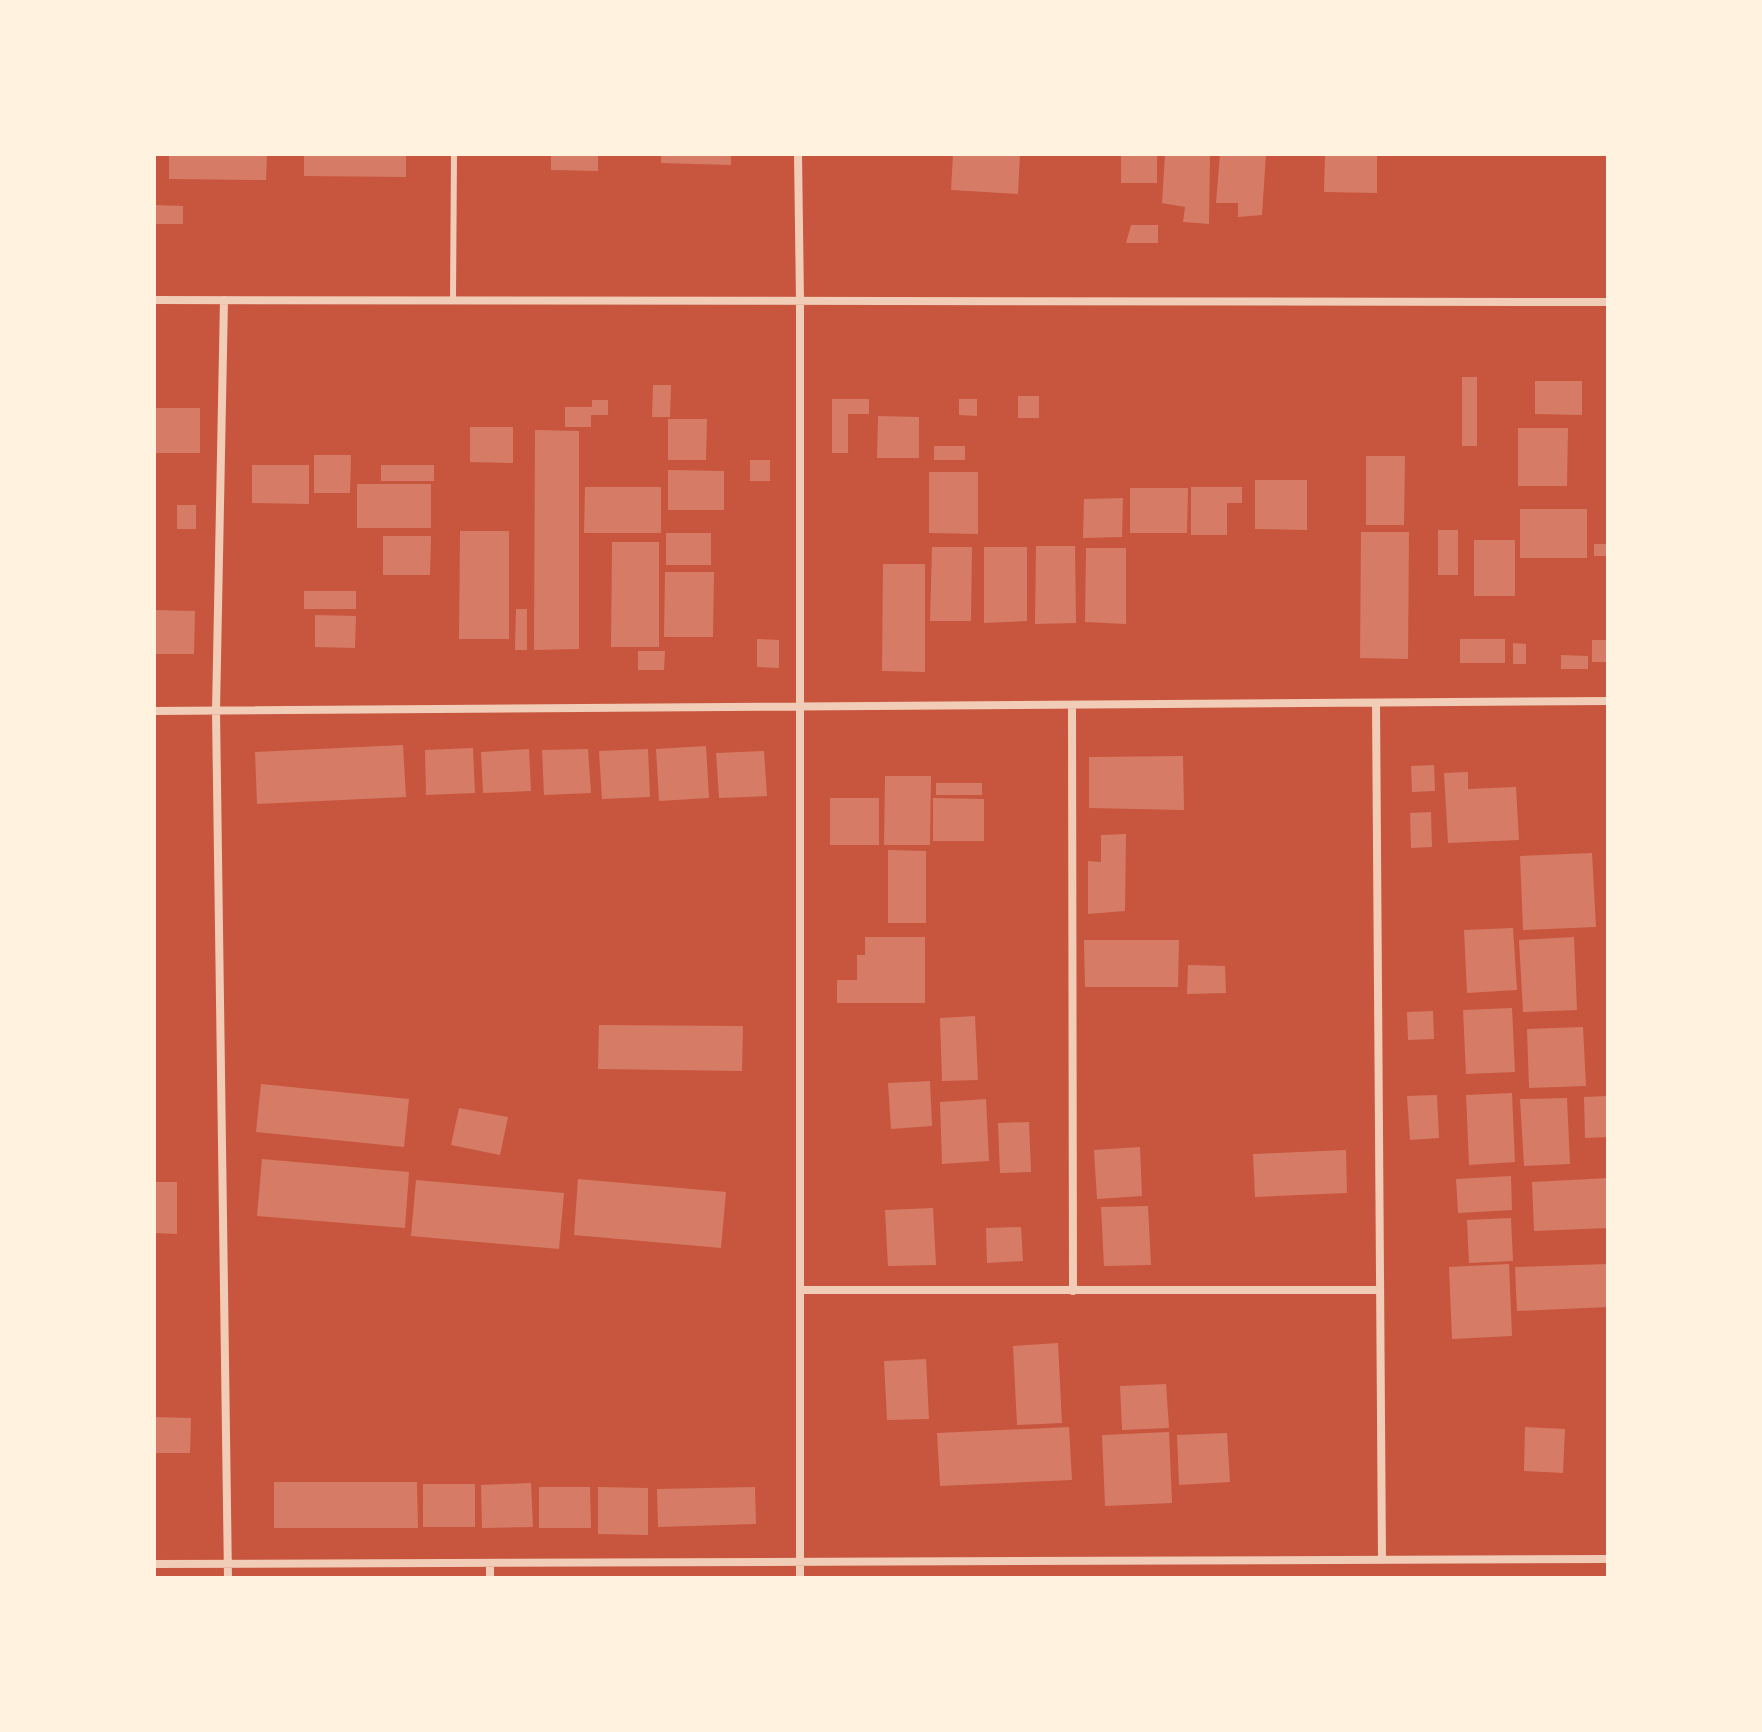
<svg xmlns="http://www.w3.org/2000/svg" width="1762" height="1732" font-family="Commissioner,sans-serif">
<rect width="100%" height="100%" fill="#c8553d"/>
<path fill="#d67c66" d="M169 154H267L266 180 169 179Z
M304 154H406V177L304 176Z
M551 154H598V171L551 170Z
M661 154H731V165L661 163Z
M953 154H1020L1018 194 951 190Z
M1121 154H1157V183H1121Z
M1165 154H1210L1209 224 1183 222 1185 207 1162 203Z
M1220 154H1266L1262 215 1238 217V203H1216Z
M1325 154H1377V193L1324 192Z
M154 205 183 206V224H154Z
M1131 225H1158V243H1126Z
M1462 377H1477V446H1462Z
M1535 381H1582V415L1535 414Z
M653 385H671L670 417H652Z
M1018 396H1039V418H1018Z
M832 399H869V414H848V453H832Z
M959 399H977V416L959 415Z
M592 400H608V415H591V427H565V407H592Z
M154 408H200V453H154Z
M878 416 919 417V458H877Z
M668 419H707L706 460H668Z
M470 427H513V463L470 462Z
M1518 428H1568L1567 486H1518Z
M535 430 579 431V649L534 650Z
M934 446H965V460H934Z
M314 455H351L350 493H314Z
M1366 456H1405L1404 525H1366Z
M750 460H770V481H750Z
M252 465H309V504L252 503Z
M381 465H434V481H381Z
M668 470 724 471V510H668Z
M929 472H978V534L929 533Z
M1255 480H1307V530L1255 529Z
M357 484H431V528H357Z
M585 487H661V533H584Z
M1191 487H1242V503H1227V535H1191Z
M1130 488H1188L1187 533H1130Z
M1123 498 1122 537 1083 538 1084 499Z
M177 505H196V529H177Z
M1520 509H1587V558H1520Z
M1438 530H1458V575H1438Z
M460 531H509V639H459Z
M1361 532H1409L1408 659 1360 658Z
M666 533H711V565H666Z
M383 536H431L430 575H383Z
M1474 540H1515V596H1474Z
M612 542H659V647H611Z
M1594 544H1608V556H1594Z
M1036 546H1075L1076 623 1035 624Z
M932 547H972L971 621H930Z
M984 547H1027V621L984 623Z
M1086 548H1126V624L1085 622Z
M883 564H925V672L882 671Z
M665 572H714L713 637H664Z
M304 591H356V609H304Z
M516 609H527V650H515Z
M154 610 195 611 194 654H154Z
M315 615 356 616 355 648 315 647Z
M757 639 779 640V668L757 667Z
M1460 639H1505V663H1460Z
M1592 640H1608V662H1592Z
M1513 643 1526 644V664H1513Z
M638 651H665L664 670H638Z
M1561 655 1588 656V669H1561Z
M403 745 406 797 257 804 255 752Z
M706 746 709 798 659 801 656 749Z
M473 748 475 793 426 795 425 750Z
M529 749 531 791 483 793 481 752Z
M588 749 591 793 544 795 542 750Z
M648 749 650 797 602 799 599 751Z
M764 751 767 796 719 798 716 753Z
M1183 756 1184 810 1089 808V757Z
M1434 765 1435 791 1412 792 1411 766Z
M1468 772V789L1516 787 1519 840 1448 843 1444 773Z
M885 776H931L930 845H884Z
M936 783H982V795H936Z
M830 798H879V845H830Z
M933 798 984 799V841H933Z
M1431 812 1432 847 1411 848 1410 813Z
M1126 834 1125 911 1088 914V861L1101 862V835Z
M888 850 926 851V923H888Z
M1592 853 1596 927 1523 930 1520 856Z
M1513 928 1517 990 1467 993 1464 930Z
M865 937H925V1003H837V980H857V955H865Z
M1574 937 1577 1010 1523 1012 1519 940Z
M1084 940H1179L1178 987H1085Z
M1188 965 1225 966 1226 993 1187 994Z
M1512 1008 1515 1072 1466 1074 1463 1010Z
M1433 1011 1434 1039 1408 1040 1407 1012Z
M975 1016 978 1080 942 1081 940 1018Z
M599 1025 743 1026 742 1071 598 1069Z
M1583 1027 1586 1086 1529 1088 1527 1029Z
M930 1081 932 1126 891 1129 888 1083Z
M261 1084 409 1099 404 1147 256 1132Z
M1512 1093 1515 1162 1469 1165 1466 1095Z
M1437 1095 1439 1138 1410 1140 1407 1096Z
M1608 1096V1137L1585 1138 1584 1097Z
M1567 1098 1570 1164 1524 1166 1520 1099Z
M986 1099 989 1161 942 1164 940 1102Z
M459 1108 508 1117 500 1155 451 1145Z
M1029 1122 1031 1172 1000 1173 998 1123Z
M1140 1147 1142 1196 1097 1199 1094 1150Z
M1346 1150 1347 1193 1255 1197 1253 1154Z
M262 1159 409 1172 405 1228 257 1216Z
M1511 1176 1512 1210 1458 1213 1456 1179Z
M1608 1178V1228L1534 1231 1532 1182Z
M578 1179 726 1192 721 1248 574 1235Z
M416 1180 564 1193 559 1249 411 1236Z
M154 1182H177V1234L154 1233Z
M1148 1206 1151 1265 1104 1266 1101 1207Z
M933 1208 936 1265 888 1266 885 1210Z
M1511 1218 1513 1261 1469 1263 1467 1220Z
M1021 1227 1023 1261 987 1263 986 1228Z
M1509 1264 1512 1336 1452 1339 1449 1267Z
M1608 1264V1307L1517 1311 1515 1267Z
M1058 1343 1062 1423 1017 1425 1013 1346Z
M926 1359 929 1419 887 1420 884 1361Z
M1166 1384 1169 1428 1122 1430 1120 1386Z
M154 1417 191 1418 190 1453H154Z
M1069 1427 1072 1480 940 1486 937 1433Z
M1525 1427 1565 1429 1563 1473 1524 1471Z
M1169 1432 1172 1503 1105 1506 1102 1435Z
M1227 1433 1230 1482 1179 1485 1177 1435Z
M274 1482H417L418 1528H274Z
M531 1483 533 1527 482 1528 481 1485Z
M423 1484H475V1527H423Z
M539 1487H590L591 1528H539Z
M598 1487 648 1488V1535L598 1534Z
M755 1487 756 1524 658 1527 657 1489Z"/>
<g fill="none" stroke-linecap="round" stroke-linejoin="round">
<path stroke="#f1ccb7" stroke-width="6" d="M453 300 454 154"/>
<path stroke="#f1ccb7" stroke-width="8" d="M798 154 800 301V1578
M154 300 1608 302
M224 300 216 711 228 1578
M1376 703 1382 1560
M1072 705 1073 1291
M154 711 1608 701
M800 1290H1380
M154 1564 1608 1559
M490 1578V1563"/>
</g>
<rect width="1762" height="1732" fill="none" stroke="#fff3e0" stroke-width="312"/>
</svg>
